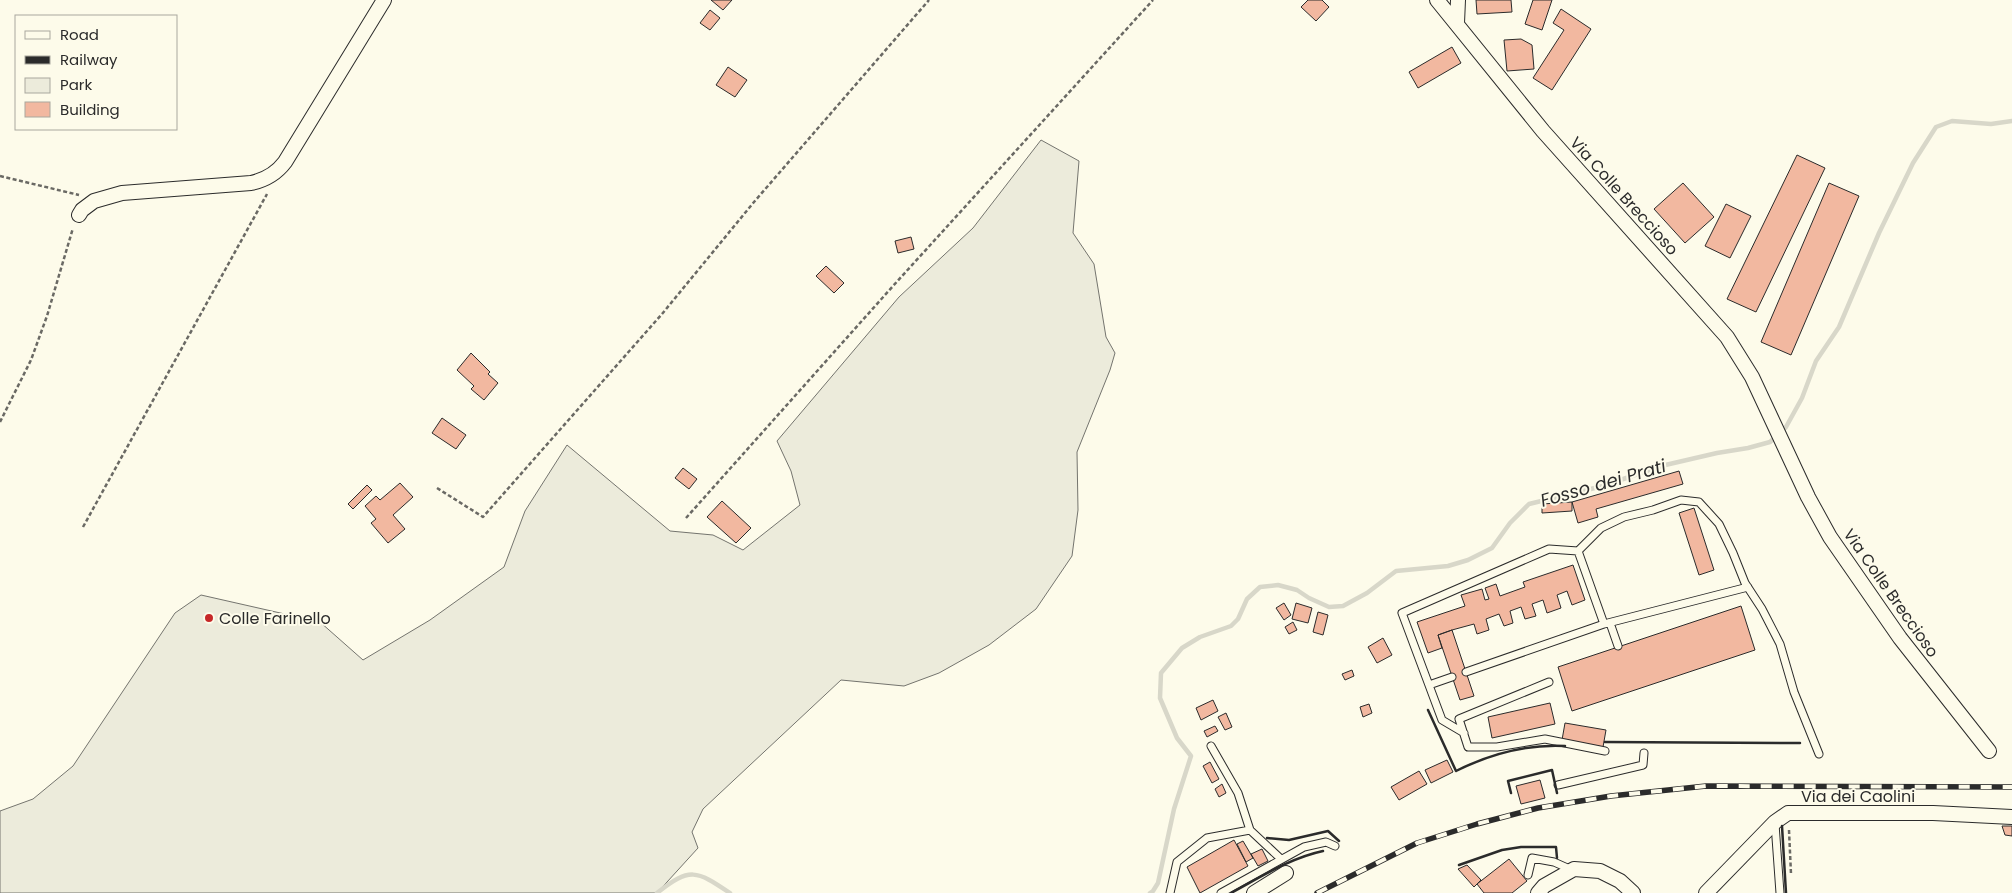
<svg xmlns="http://www.w3.org/2000/svg" width="2012" height="893" font-family="Poppins,sans-serif">
<rect width="100%" height="100%" fill="#fdfbea"/>
<path fill="#ecebdb" stroke="#74746e" d="M1041 140 1079 161 1073 233 1094 264 1106 337 1115 353 1110 370 1077 452 1078 510 1072 556 1036 609 989 645 939 673 904 686 841 680 703 809 692 832 698 848 657 893H0V811L33 799 73 766 175 613 201 595 320 622 363 660 430 620 504 567 525 511 567 445 670 531 713 535 743 550 800 505 791 471 777 441 899 297 973 228Z"/>
<g fill="none" stroke-linecap="round" stroke-linejoin="round">
<path stroke="#d8d7c9" stroke-width="4.5" d="M657 893C690 867 696 870 730 893
M1150 893 1153 891 1158 883 1174 809 1191 756 1177 738 1160 698 1161 673 1182 648 1200 637 1231 626 1238 619 1247 599 1260 587 1278 585 1297 590 1309 598 1329 607 1343 606 1367 593 1396 571 1448 566 1468 560 1492 548 1510 523 1529 504 1603 486 1661 466 1717 453 1748 448 1770 442 1786 427 1802 398 1816 361 1839 327 1879 233 1913 163 1936 127 1952 121 1991 124 2012 121"/>
</g>
<path fill="#f2b8a0" stroke="#2b2b2b" d="M711 0H732L723 10Z
M1308 0H1322L1329 7 1316 21 1301 7Z
M1476 0H1511L1512 12 1477 14Z
M1533 0H1552L1542 30 1525 24Z
M1561 9 1591 29 1552 90 1533 78 1564 30 1553 23Z
M710 10 720 18 710 30 700 23Z
M1521 39 1532 45 1534 69 1507 71 1504 40Z
M1452 47 1461 63 1418 88 1409 72Z
M728 67 747 80 735 97 716 85Z
M1797 155 1825 168 1756 312 1727 299Z
M1683 183 1714 217 1685 243 1654 209Z
M1829 183 1859 196 1791 355 1761 342Z
M1726 204 1751 216 1730 258 1705 246Z
M911 237 914 249 898 253 895 241Z
M826 266 844 283 834 293 816 276Z
M471 353 490 372 488 374 498 383 484 400 471 389 474 386 457 370Z
M442 418 466 435 456 449 432 433Z
M683 468 697 479 689 489 675 478Z
M1679 471 1683 484 1596 509 1598 517 1578 523 1572 502Z
M400 483 413 497 393 515 405 529 388 543 371 523 376 519 365 506 376 496 380 500Z
M367 485 372 490 353 509 348 504Z
M722 501 751 528 736 543 707 517Z
M1572 502V511L1542 513V504Z
M1694 508 1714 570 1699 575 1679 513Z
M1573 565 1585 600 1572 605 1567 591 1557 595 1561 608 1547 613 1543 600 1532 604 1536 616 1525 619 1521 607 1510 611 1513 623 1504 626 1499 614 1486 619 1489 630 1477 634 1474 624 1452 630 1438 635 1442 648 1428 653 1417 622 1465 606 1461 595 1482 589 1485 600 1489 599 1485 588 1496 584 1500 596 1525 587 1523 582Z
M1284 603 1291 615 1284 620 1276 608Z
M1296 603 1312 608 1308 623 1292 619Z
M1741 606 1755 650 1572 711 1558 667Z
M1318 612 1328 615 1323 635 1313 632Z
M1293 622 1297 630 1289 634 1285 627Z
M1452 630 1474 696 1460 700 1438 635Z
M1383 638 1392 655 1377 663 1368 647Z
M1352 670 1354 676 1345 680 1342 674Z
M1213 700 1218 711 1201 720 1196 708Z
M1550 703 1555 724 1492 738 1488 717Z
M1369 704 1372 713 1363 717 1360 707Z
M1226 713 1232 727 1225 730 1218 717Z
M1565 723 1606 730 1603 747 1562 740Z
M1215 726 1218 731 1207 737 1204 731Z
M1447 760 1453 772 1431 783 1425 770Z
M1210 762 1219 779 1212 783 1203 766Z
M1419 771 1427 784 1399 800 1391 787Z
M1540 780 1545 798 1521 804 1516 786Z
M1222 784 1226 793 1219 797 1215 789Z
M2002 826H2012V836L2005 835Z
M1234 840 1248 866 1200 893 1187 867Z
M1243 841 1253 858 1246 862 1237 844Z
M1262 849 1268 861 1258 866 1251 854Z
M1509 859 1527 881 1512 893H1484L1477 884Z
M1467 865 1481 880 1474 887 1458 869Z"/>
<g fill="none" stroke-linecap="round" stroke-linejoin="round">
<defs>
<path id="lane" d="M1578 551 1604 624 1748 587
M1610 623 1618 646
M1466 672 1604 624
M1549 682 1459 719 1468 747H1497L1545 739 1605 751
M1429 685 1452 677
M1464 733 1442 720 1402 613 1549 549 1578 551 1601 528 1624 517 1653 510 1681 500 1699 502 1719 524 1733 553 1745 583 1762 609 1780 644 1794 692 1819 754
M1211 746 1238 793 1250 830 1281 859
M1558 785 1643 765 1644 753
M1775 824 1780 893
M1528 875 1532 858 1554 862 1572 870
M1170 893 1177 862 1207 838 1250 830
M1221 893 1304 847 1326 842 1335 846"/>
<path id="street" d="M1437 0 1543 131 1727 337 1752 377 1808 497 1830 537 1900 638 1989 751
M1457 23 1458 0
M79 215 82 210 94 201 122 193 251 183C265 180 276 174 285 162L384 0
M1254 893 1286 873
M1538 893 1544 886 1574 869 1600 871 1620 881 1633 893
M1706 893 1775 822 1788 813H1933L2012 817"/>
</defs>
<use href="#lane" stroke="#2b2b2b" stroke-width="9"/>
<use href="#street" stroke="#2b2b2b" stroke-width="16"/>
<path stroke="#6a6964" stroke-width="2.5" stroke-dasharray="4 2.5" stroke-linecap="butt" d="M0 176 79 195
M0 422 31 360 47 316 73 228
M437 488 483 517 662 314 754 202 929 0
M686 518 893 286 1153 0
M83 527 267 194
M1789 830 1791 874"/>
<use href="#lane" stroke="#fdfbea" stroke-width="7"/>
<use href="#street" stroke="#fdfbea" stroke-width="14"/>
<defs>
<path id="rail" d="M1317 893 1417 843 1477 824 1538 808 1611 796 1706 786 2012 787"/>
</defs>
<use href="#rail" stroke="#2b2b2b" stroke-width="5.5"/>
<use href="#rail" stroke="#fdfbea" stroke-width="4" stroke-dasharray="11" stroke-linecap="butt"/>
<path stroke="#2b2b2b" stroke-width="2.5" d="M1428 710 1456 771C1490 754 1526 744 1565 746
M1605 742 1800 743
M1511 793 1508 781 1552 770 1557 793
M1782 826 1786 893
M1267 838 1289 840 1328 831 1339 841
M1459 865 1502 850 1521 847H1556L1557 858
M1231 893C1261 877 1290 858 1323 851"/>
</g>
<circle fill="#c62828" stroke="#fdfbea" stroke-width="2" cx="209" cy="618" r="5"/>
<g text-anchor="middle" dominant-baseline="central" stroke-width="4" stroke-linejoin="round" paint-order="stroke">
<g font-size="16" fill="#2b2b2b" stroke="#fdfbea">
<text transform="translate(1624 196) rotate(48)">Via Colle Breccioso</text>
<text transform="translate(1891 593) rotate(55)">Via Colle Breccioso</text>
<text x="1858" y="796">Via dei Caolini</text>
</g>
<g font-size="16" fill="#2b2b2b" stroke="#fdfbea" text-anchor="start">
<text x="219" y="618">Colle Farinello</text>
</g>
<g font-size="18" font-style="italic" fill="#2b2b2b" stroke="#fdfbea">
<text transform="translate(1603 483) rotate(-16)">Fosso dei Prati</text>
</g>
</g>
<rect x="15" y="15" width="162" height="115" fill="#fdfbea" stroke="#a9a89e"/>
<rect x="25" y="31" width="25" height="8" fill="#fdfbea" stroke="#a9a89e"/>
<text x="60" y="40" font-size="15" fill="#2b2b2b">Road</text>
<rect x="25" y="56" width="25" height="8" fill="#2b2b2b" stroke="#a9a89e"/>
<text x="60" y="65" font-size="15" fill="#2b2b2b">Railway</text>
<rect x="25" y="78" width="25" height="15" fill="#ecebdb" stroke="#a9a89e"/>
<text x="60" y="90" font-size="15" fill="#2b2b2b">Park</text>
<rect x="25" y="102" width="25" height="15" fill="#f2b8a0" stroke="#a9a89e"/>
<text x="60" y="115" font-size="15" fill="#2b2b2b">Building</text>
</svg>
